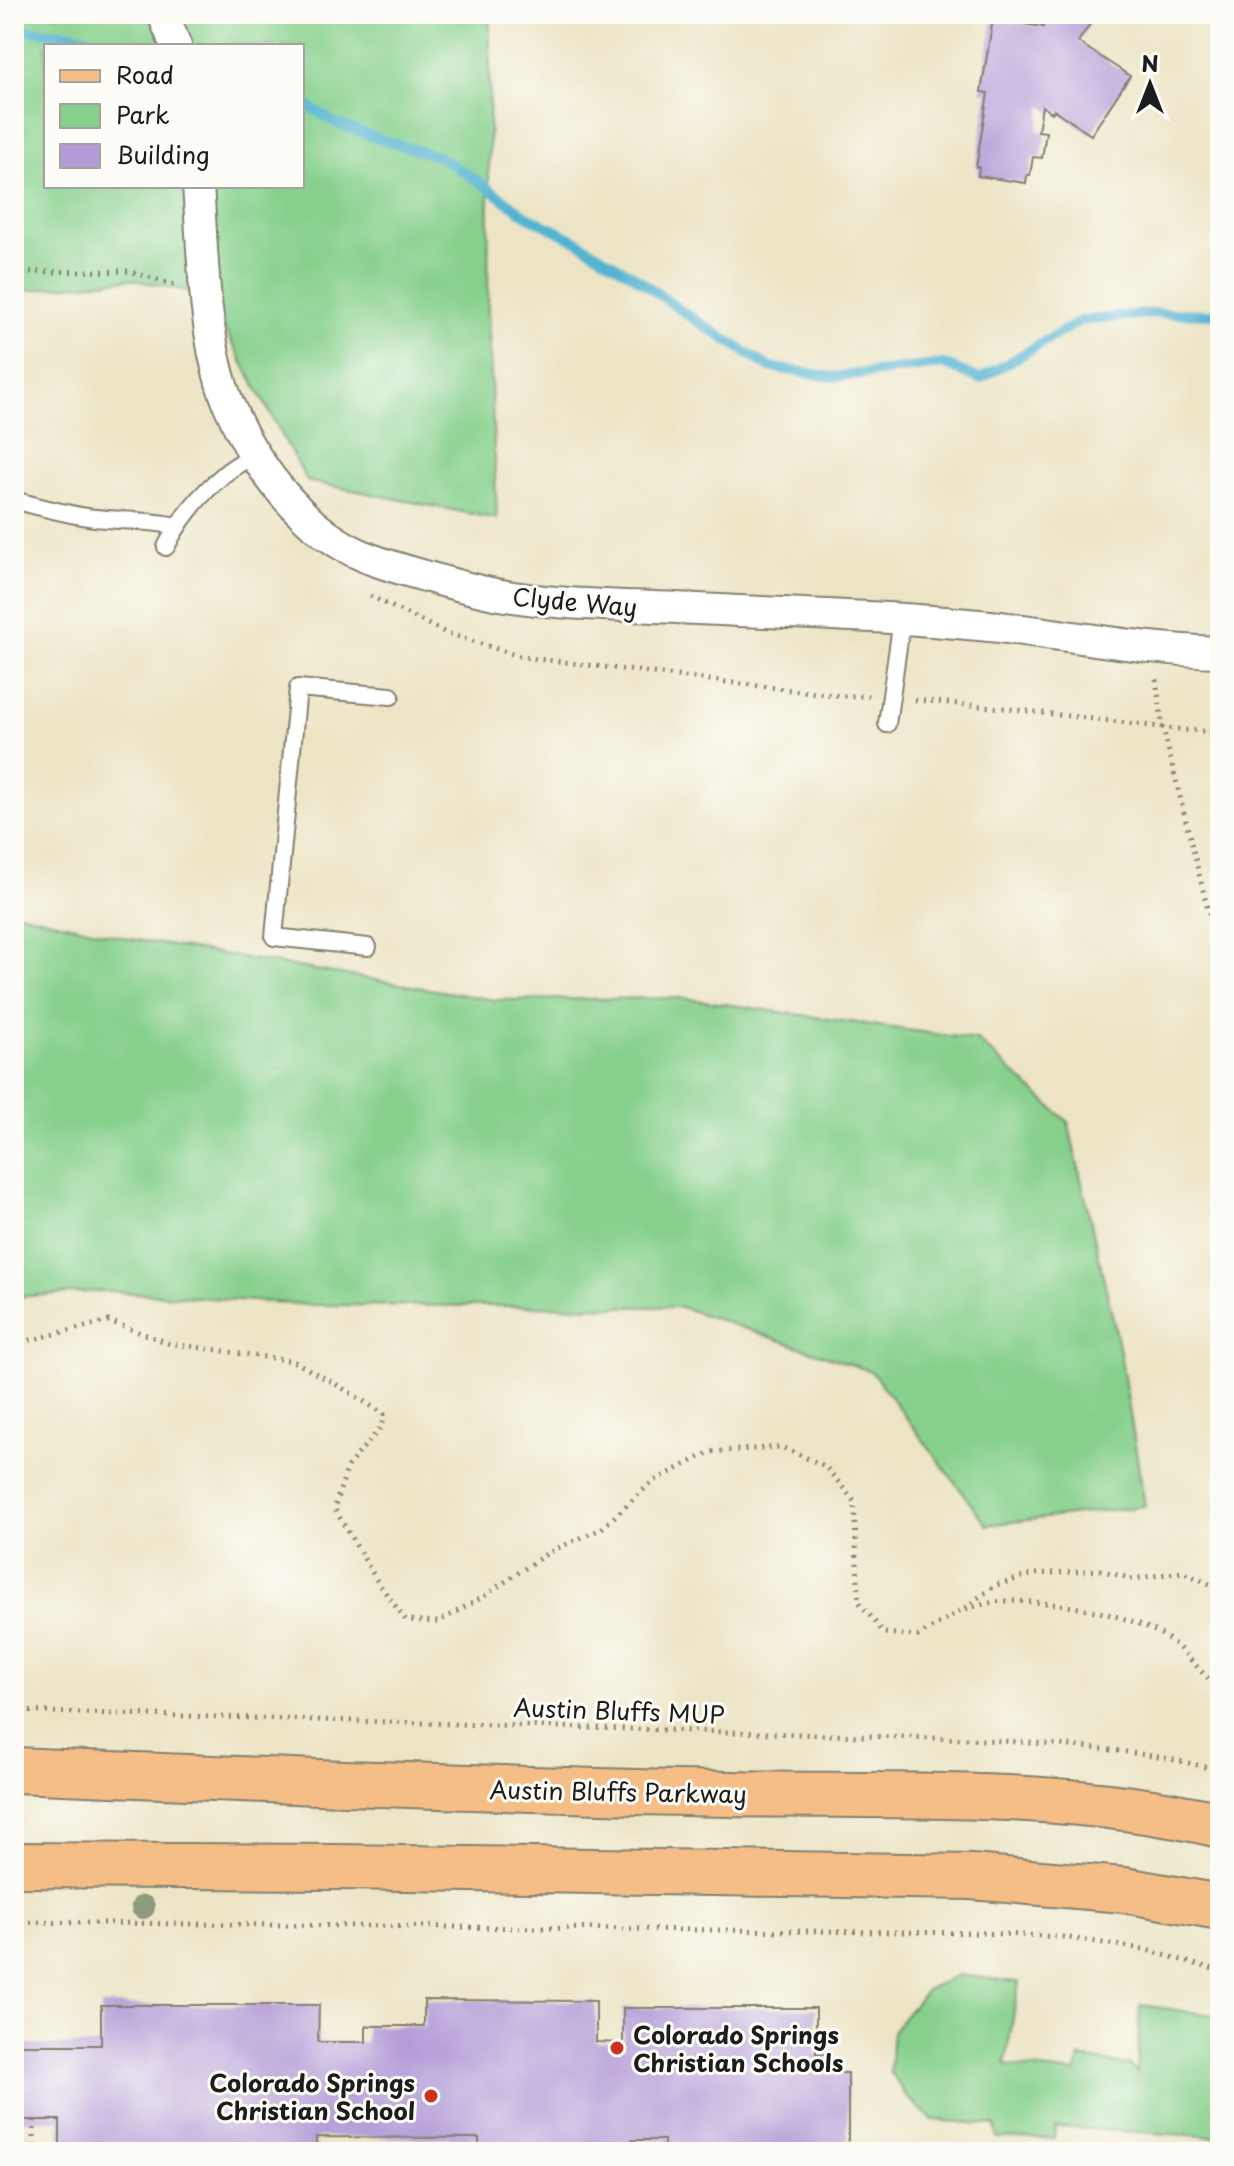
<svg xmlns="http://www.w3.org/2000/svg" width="1234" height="2166" font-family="'Playpen Sans',sans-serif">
<rect width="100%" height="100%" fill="#fdfcf7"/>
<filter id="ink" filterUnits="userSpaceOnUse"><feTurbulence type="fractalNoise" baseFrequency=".0125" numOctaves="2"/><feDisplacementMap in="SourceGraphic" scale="16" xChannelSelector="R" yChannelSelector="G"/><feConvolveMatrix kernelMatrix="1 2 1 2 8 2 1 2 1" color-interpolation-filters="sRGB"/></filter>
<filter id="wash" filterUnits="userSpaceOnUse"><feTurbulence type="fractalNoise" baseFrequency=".006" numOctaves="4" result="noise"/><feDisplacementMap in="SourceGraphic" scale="32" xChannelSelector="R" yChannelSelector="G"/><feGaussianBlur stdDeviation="1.8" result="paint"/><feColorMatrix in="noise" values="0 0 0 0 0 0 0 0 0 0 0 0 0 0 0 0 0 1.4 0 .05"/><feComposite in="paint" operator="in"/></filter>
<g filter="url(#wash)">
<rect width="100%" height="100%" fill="#ece4c5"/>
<path fill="#86d08c" stroke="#517654" stroke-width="2" fill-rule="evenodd" d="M14 14H490L488 312 497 519 307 481 206 295 130 279 14 292ZM46 46H302V186H46Z
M14 912 131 939 495 1000 683 998 977 1040 1068 1122 1118 1341 1145 1506 987 1525 871 1371 681 1307 312 1305 105 1291 14 1297Z
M958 1975 1019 1982 1005 2065 1075 2073 1080 2058 1129 2065 1137 2073 1140 2005 1220 2016V2137L1055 2127 1054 2139 997 2138 996 2125 933 2120 907 2097 890 2072 893 2030 926 1990Z"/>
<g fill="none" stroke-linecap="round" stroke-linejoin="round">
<path stroke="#53b4d2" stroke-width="10" d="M14 29 72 34 100 41
M302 102 335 123 380 139 440 157 484 185 527 216 577 241 631 274 683 312 769 367 834 377 943 364 980 379 1080 321 1155 313 1220 314"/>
</g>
<g id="blocks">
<path fill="#b29bd7" d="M1045 14H1058L1090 24 1078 42 1130 76 1091 135 1054 110 1052 113 1042 106 1038 131 1046 132 1042 158 1033 157 1030 175H1027L1026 183 978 176 979 167H976L988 93 981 92 993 19 1043 27Z
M424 2000 596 2001V2042L623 2043V2008H816V2054H828V2073H848V2147H820V2152H664V2140H632V2152H479V2138L316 2137V2152H100V2145H60V2120H14V2045H101V2005H319L318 2042H366V2026H424Z"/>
</g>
</g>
<g filter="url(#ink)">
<use href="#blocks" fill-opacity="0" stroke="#848070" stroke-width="2"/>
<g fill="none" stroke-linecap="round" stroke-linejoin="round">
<defs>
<path id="service" d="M14 500C40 507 68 515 95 518 122 521 150 520 176 526
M166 547C179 520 200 495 222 476 232 467 244 461 255 454
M887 724 902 619
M368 947 274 937 298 688 391 696"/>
<path id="minor" d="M163 14 176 46
M198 186C203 250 203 325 222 386 239 438 273 489 314 525 349 555 382 564 425 576 448 583 471 589 495 594 554 605 616 605 676 608 752 612 828 614 903 619 936 621 968 624 1000 627 1074 636 1146 650 1220 652"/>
<path id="primary" d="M14 1770C253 1780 491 1789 730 1794 893 1797 1060 1788 1220 1825
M14 1865 337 1867 971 1877 1124 1890 1220 1907"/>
</defs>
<use href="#service" stroke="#848070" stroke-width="20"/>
<use href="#minor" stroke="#848070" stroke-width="34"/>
<use href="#primary" stroke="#848070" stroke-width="48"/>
<path stroke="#848070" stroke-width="5" stroke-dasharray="2 6" stroke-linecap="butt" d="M14 272 129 271 175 285
M370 596 444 632 522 657 841 696H869
M1156 679 1163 728 1220 959
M915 700 1003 708 1185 730 1220 732
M14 1344 109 1321 168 1343 293 1361 339 1386 384 1414 382 1426 348 1466 334 1508 379 1584 406 1620 438 1622 481 1598 549 1552 601 1529 652 1482 710 1452 781 1447 825 1466 854 1501 859 1602 884 1633 918 1636 961 1610 996 1585 1034 1574 1100 1570 1132 1579 1182 1572 1212 1585 1220 1599
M966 1609C980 1605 994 1601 1009 1601 1052 1601 1138 1614 1171 1641 1189 1655 1202 1675 1220 1689
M14 1711 968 1739C1051 1744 1140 1748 1220 1771
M14 1922 982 1933 1063 1937 1143 1949 1220 1971
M34 2120V2152
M78 2145V2152"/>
<use href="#service" stroke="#fff" stroke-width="16"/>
<use href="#minor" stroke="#fff" stroke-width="30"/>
<use href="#primary" stroke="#f6be87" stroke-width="44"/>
</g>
<circle fill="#8e997e" cx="143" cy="1907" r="12"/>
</g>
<g fill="#c8321e" stroke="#fdfcf7" stroke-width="3">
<circle cx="617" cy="2048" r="8"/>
<circle cx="431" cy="2096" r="8"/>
</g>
<g text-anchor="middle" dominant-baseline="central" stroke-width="6" stroke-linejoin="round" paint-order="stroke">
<g font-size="24" fill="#1c1c1c" stroke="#fdfcf7">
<text transform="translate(575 601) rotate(5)">Clyde Way</text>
<text transform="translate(619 1710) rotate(2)">Austin Bluffs MUP</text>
<text transform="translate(618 1791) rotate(1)">Austin Bluffs Parkway</text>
</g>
<g font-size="24" font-weight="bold" fill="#1c1c1c" stroke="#fdfcf7" text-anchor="start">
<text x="633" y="2034">Colorado Springs<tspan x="633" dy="28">Christian Schools</tspan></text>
<text x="415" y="2082" text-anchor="end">Colorado Springs<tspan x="415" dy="28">Christian School</tspan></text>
</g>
</g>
<rect width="1234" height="2166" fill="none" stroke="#fdfcf7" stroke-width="48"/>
<rect x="44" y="44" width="260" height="144" fill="#fdfcf7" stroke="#a3a29f" stroke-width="2"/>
<rect x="60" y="70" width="40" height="12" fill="#f6be87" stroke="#a3a29f" stroke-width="2"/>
<text x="116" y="84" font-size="24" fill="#1c1c1c">Road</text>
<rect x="60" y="104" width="40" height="24" fill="#86d08c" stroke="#a3a29f" stroke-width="2"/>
<text x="116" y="124" font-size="24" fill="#1c1c1c">Park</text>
<rect x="60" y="144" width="40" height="24" fill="#b29bd7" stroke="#a3a29f" stroke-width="2"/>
<text x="116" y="164" font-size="24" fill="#1c1c1c">Building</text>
<g transform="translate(1150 84)" stroke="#fdfcf7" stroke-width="6" paint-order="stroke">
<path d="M0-6L14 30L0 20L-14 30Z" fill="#1c1c1c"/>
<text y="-12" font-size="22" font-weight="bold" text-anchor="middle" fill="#1c1c1c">N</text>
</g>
</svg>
